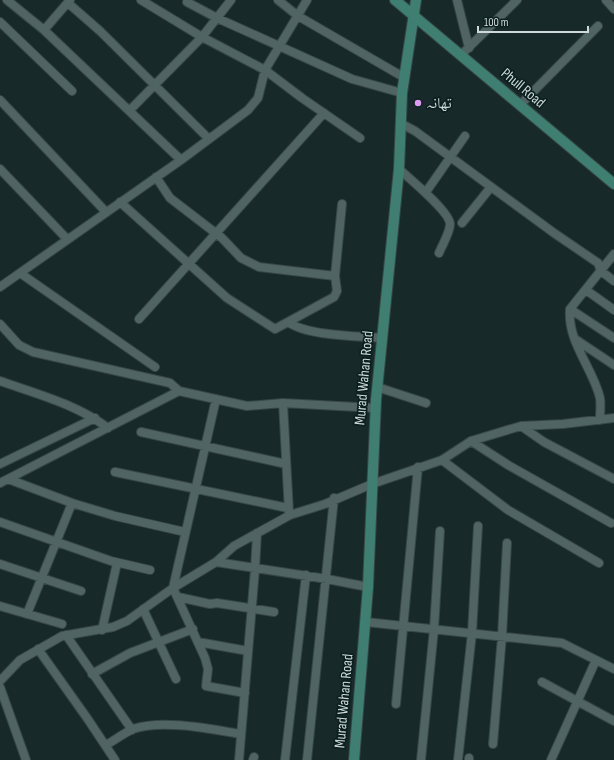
<svg xmlns="http://www.w3.org/2000/svg" width="614" height="760" font-family="'Sofia Sans Condensed','Noto Naskh Arabic',sans-serif">
<rect width="100%" height="100%" fill="#172a29"/>
<g fill="none" stroke-linecap="round" stroke-linejoin="round">
<defs>
<path id="street" d="M7 0 44 30 181 160
M141 0 202 37 265 70 302 98 360 138
M278 0 298 16 405 78
M457 0 469 48
M606 0 614 9
M187 2 217 18 352 79 402 93
M68 3 100 31 209 139
M0 22 72 91
M44 30 70 0
M461 55 517 0
M0 100 106 212
M520 105 598 26
M130 110 202 37 231 0
M402 124 415 131 554 233 598 263 601 271 614 281
M0 169 67 239
M399 169C409 178 450 212 450 224 450 233 442 245 439 253
M156 177 170 198 222 238 241 258 259 267 335 276
M426 192 465 136
M120 202 227 298 275 329 334 297 337 291 335 276 342 204
M462 223 491 187
M20 273 155 367
M0 287 181 160 248 110 258 98 265 70 307 0
M586 290 614 310
M570 309 614 338
M139 319 324 113
M288 322C307 336 358 336 382 338
M0 324 19 345 33 352 170 383 179 391 247 406 283 403 375 408
M575 339 614 365
M0 381C37 394 76 404 108 428
M377 387 426 403
M216 399 173 588 205 658 208 669 206 686 245 693
M283 403 289 512
M600 420C600 413 601 404 600 398 593 368 567 342 570 309L614 254
M521 426 544 442 614 479
M141 432 286 464
M471 441 508 465 611 523
M442 460 508 510 599 563
M0 464 95 418
M115 472 288 508
M8 479 72 503 115 516 185 532
M0 483 179 391
M0 522 111 561 150 570
M216 562 327 579 368 587
M0 564 81 591
M178 597 210 604 217 603 274 612
M0 606 62 624
M143 609 176 679
M27 614 72 503
M366 622 562 643 614 669
M102 630 117 563
M66 635 132 730
M198 642 248 651
M38 649 87 718 115 760
M92 674 130 653 193 629
M0 681 20 660 62 636 113 627 127 621 173 588 216 562 234 546 290 515 325 504 372 484 442 460 471 441 521 426 563 424 614 418
M542 682 614 721
M0 687 26 760
M396 704 418 467
M493 744 502 636 507 543
M106 745C115 740 124 733 133 729 163 719 210 729 241 734
M239 760 255 569 257 533
M253 760 254 757
M285 760 306 575
M307 760 334 498
M421 760 434 629 440 531
M458 760 472 633 478 526
M469 760V758
M551 760 596 660"/>
<path id="secondary" d="M395 0 614 184
M354 760 368 587 376 400 399 169 402 93 416 0"/>
</defs>
<use href="#street" stroke="#374646" stroke-width="10"/>
<use href="#secondary" stroke="#374646" stroke-width="12"/>
<use href="#street" stroke="#4f6463" stroke-width="8"/>
<use href="#secondary" stroke="#3e7f72" stroke-width="10"/>
</g>
<circle fill="#dd99f3" stroke="#0d2020" stroke-width="1.5" cx="418" cy="103" r="4"/>
<g text-anchor="middle" dominant-baseline="central" stroke-width="3.5" stroke-linejoin="round" paint-order="stroke">
<g font-size="15" fill="#cedad9" stroke="#0d2020">
<text transform="translate(523 88) rotate(40)">Phull Road</text>
<text transform="translate(364 378) rotate(-85)">Murad Wahan Road</text>
<text transform="translate(344 701) rotate(-85)">Murad Wahan Road</text>
</g>
<g font-size="15" fill="#cedad9" stroke="#0d2020" text-anchor="start">
<text x="426" y="103">تھانہ</text>
</g>
</g>
<path d="M478 26v6h110v-6" fill="none" stroke="#cedad9" stroke-width="2"/>
<text x="484" y="26" font-size="12" fill="#cedad9" stroke="#0d2020" stroke-width="3" paint-order="stroke">100 m</text>
</svg>
